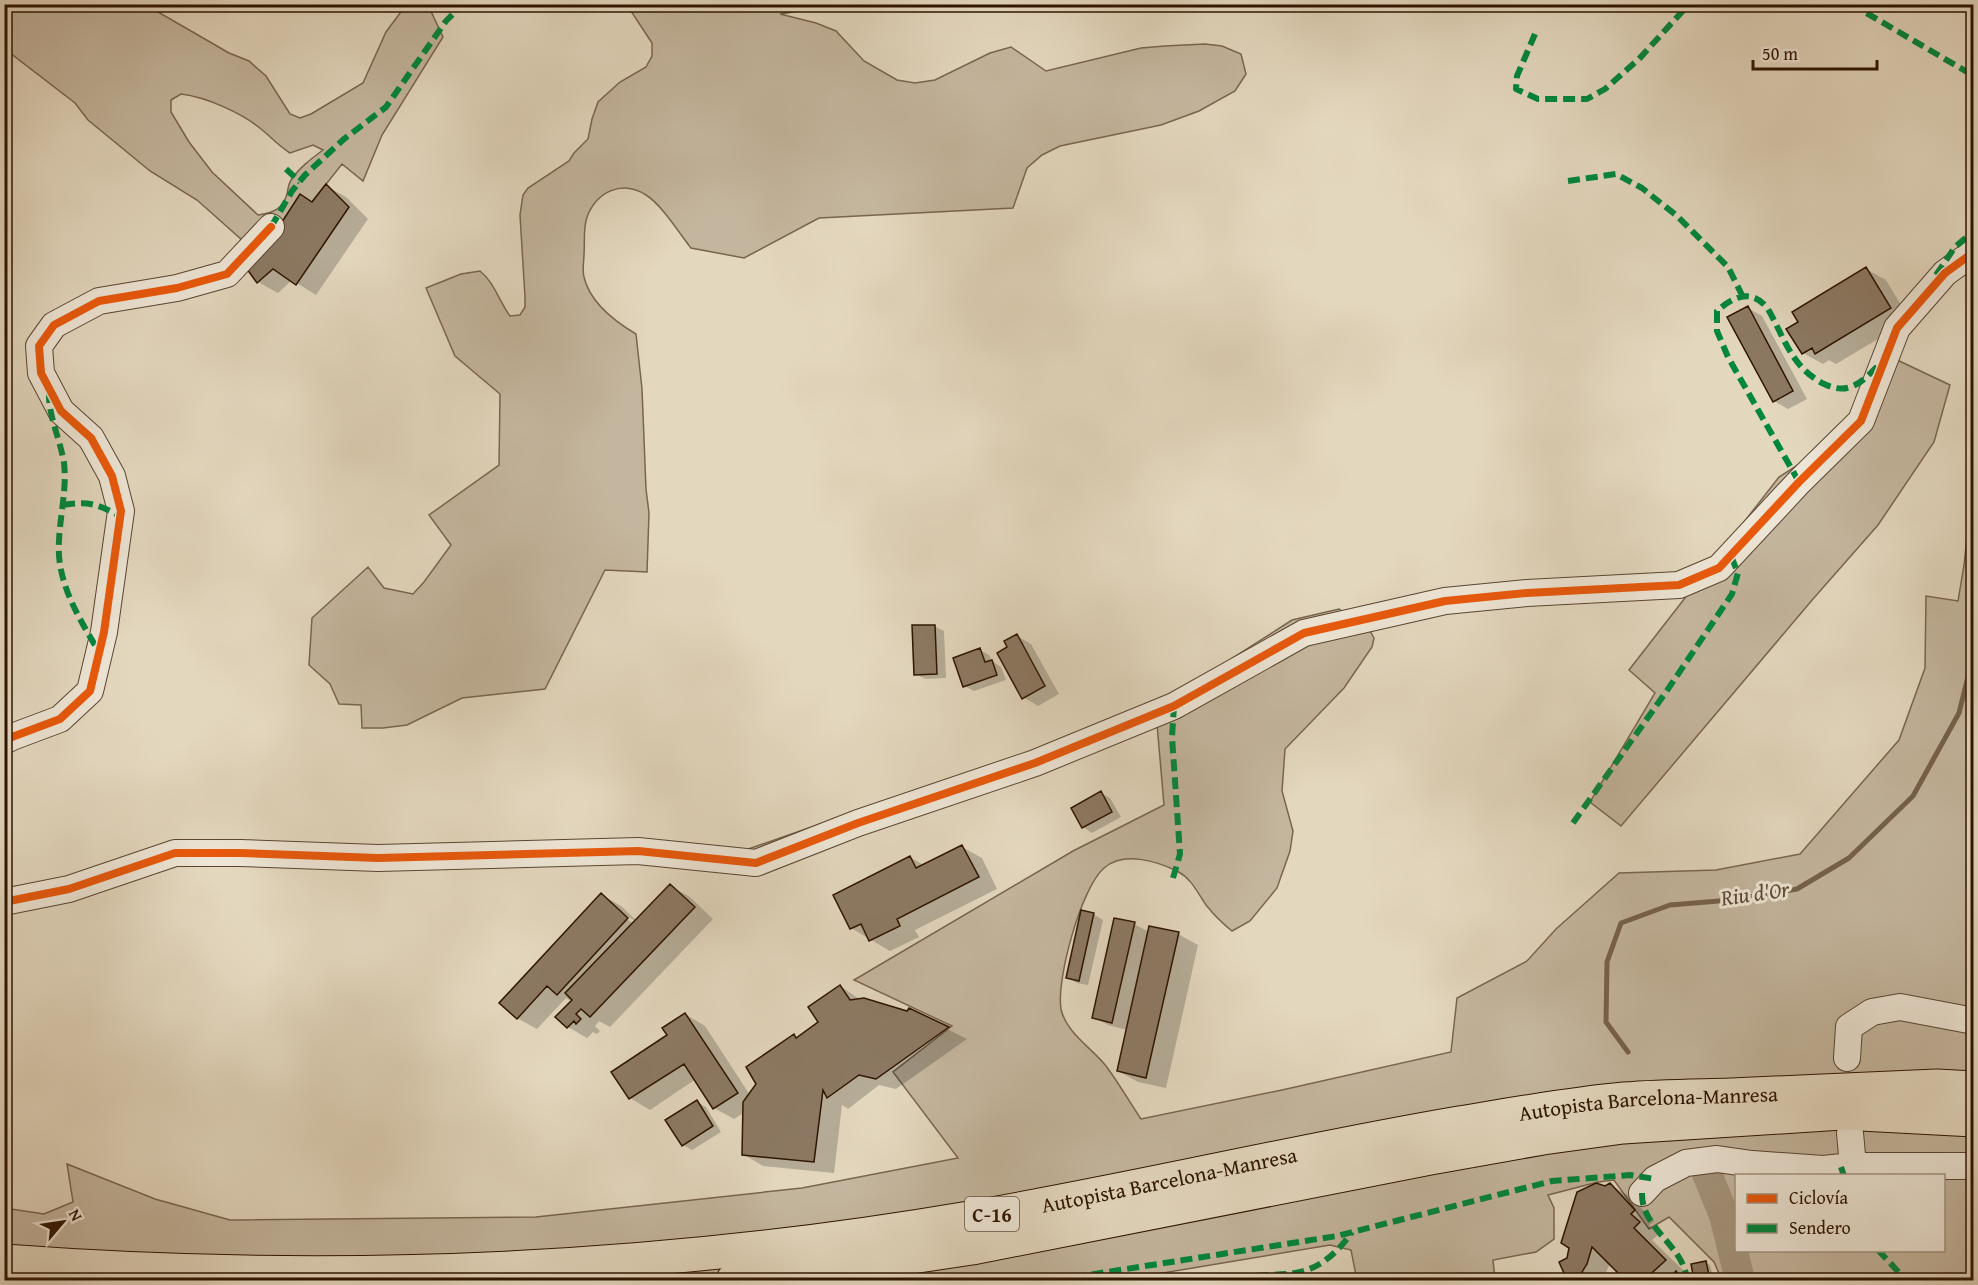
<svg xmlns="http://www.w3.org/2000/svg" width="1978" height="1285" font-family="'Gentium Book Plus',serif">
<rect width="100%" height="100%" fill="#e3d7be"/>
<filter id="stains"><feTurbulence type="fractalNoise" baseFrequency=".00333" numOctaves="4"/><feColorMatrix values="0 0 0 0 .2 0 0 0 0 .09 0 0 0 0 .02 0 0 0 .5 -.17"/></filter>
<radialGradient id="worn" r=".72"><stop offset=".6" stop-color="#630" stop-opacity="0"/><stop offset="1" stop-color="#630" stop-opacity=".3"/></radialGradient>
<path fill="#c4b69e" stroke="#79654f" stroke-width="1.5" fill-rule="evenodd" d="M4 5H146L229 53 249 61 266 76 290 114 300 118 311 114 363 83 386 32 406 5H428L443 37 382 135 363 181 342 164 312 202 260 256 197 200 150 171 88 120 75 103 5 49ZM181 94C206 97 242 113 261 129 271 137 279 146 290 153L313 145 323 150C311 159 299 168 291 180 288 185 288 189 287 194 283 209 273 213 258 215L212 172 189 142 171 112V100Z
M627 5H840L780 14 816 23 836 31 864 61 897 80 915 83 935 80 990 53 1011 47 1046 71 1141 48 1165 46 1205 44 1222 46 1241 54 1246 74 1235 91 1199 111 1161 125 1060 146 1042 155 1027 168 1013 208 819 218 744 258 691 248C679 233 662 205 646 195 622 180 597 191 587 217 583 228 585 242 584 254 584 261 582 270 584 277 590 303 614 321 636 334L642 389 646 489 649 513 647 572 605 570 545 689 462 698 407 725 383 728H362L361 705 339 704 330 684 309 665 312 618 368 567 384 588 413 594 424 582 451 545 429 515 499 465 500 394 455 356 426 288 461 274 480 271C494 282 499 301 510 316L520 315 525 307V297L520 215 523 195 528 188 569 161 574 153 588 139 592 119 598 102 620 82 646 67 652 56V43Z
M1876 350 1950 385 1934 442 1878 525 1813 599 1621 826 1590 802 1655 693 1629 670 1779 477 1832 443 1855 406Z
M1973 481V1280H1722L1714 1262 1669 1217 1649 1229 1614 1180 1598 1182 1548 1195 1554 1208V1239L1536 1252 1493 1260 1495 1280H1357L1351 1250 1330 1245 1121 1280H5V1208L44 1214 73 1202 67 1164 155 1199 230 1220 536 1217 802 1188 958 1158 893 1072 952 1026 854 980 1073 851 1164 805 1157 724 801 856 731 855 895 798 1036 753 1178 693 1292 620 1339 609 1369 629 1374 638 1372 647 1344 688 1285 749 1282 791 1293 831 1290 851 1277 888 1250 921 1232 931C1222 923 1214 915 1206 905 1197 892 1192 879 1177 871 1156 861 1124 851 1104 868 1081 888 1056 980 1061 1009 1066 1033 1092 1048 1106 1066 1118 1082 1129 1101 1141 1119L1282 1090 1451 1052 1457 998 1527 961 1556 929 1619 873 1716 870 1800 854 1899 740 1925 668 1926 596 1958 601 1964 565ZM1736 1176H1944V1250H1736Z"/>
<path fill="#0003" fill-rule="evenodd" d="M326 186 346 197 368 219 316 295 292 280 278 293 258 282Z
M1866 269 1886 280 1910 320 1836 364 1829 360 1823 364 1803 353Z
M1748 308 1762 316 1807 399 1788 409 1774 401Z
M934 626 944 631 946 678 925 679 916 674Z
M1017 636 1031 644 1059 694 1038 706 1023 697 1009 648Z
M980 650 989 655 992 661 1001 667 1006 680 974 691 965 686Z
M1101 793 1110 798 1121 817 1092 833 1083 827Z
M962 847 982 858 997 889 915 930 919 937 890 951 851 928 910 857 925 866Z
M670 886 690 897 713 919 610 1027 599 1021 595 1026 600 1031 597 1034 593 1032 587 1038 568 1027 572 1002 566 998 537 1029 517 1018 602 895 621 906 637 921ZM623 913 635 921 633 923 621 916Z
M1093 914 1103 920 1088 985 1077 983 1067 977Z
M1134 924 1149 932 1178 934 1198 945 1166 1088 1138 1082 1118 1071 1127 1030 1108 1025 1094 1017Z
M840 986 861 1000 907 1013 909 1010 967 1039 896 1089 879 1085 848 1109 842 1105 834 1173 763 1166 743 1154 745 1112 734 1119 714 1108 696 1079 650 1110 630 1098 669 1036 685 1014 705 1026 750 1095 794 1036 799 1038 820 1023Z
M697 1102 706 1107 721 1132 692 1150 683 1145Z
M1610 1185 1629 1196 1654 1221 1649 1225 1659 1234 1652 1240 1685 1272 1681 1276 1690 1280H1627L1610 1263 1603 1280H1569L1561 1263 1569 1259 1606 1188Z
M1706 1263 1710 1265 1714 1280H1696L1693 1266Z"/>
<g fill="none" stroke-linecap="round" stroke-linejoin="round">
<path stroke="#75614b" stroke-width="5" d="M1628 1052 1606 1022 1607 962 1621 923 1670 905 1731 900 1797 889 1849 858 1913 796 1959 713 1974 652"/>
<path stroke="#a5957d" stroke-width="30" d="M1707 1174 1724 1215 1740 1280"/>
</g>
<path fill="#8c7963" stroke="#2e1400" stroke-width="1.5" d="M326 184 349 207 296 285 273 269 257 283 247 269 260 256 300 194 312 202Z
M1866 267 1891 308 1815 354 1812 348 1802 354 1786 329 1798 322 1792 312Z
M1748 306 1793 391 1773 402 1727 317Z
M912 625H935L937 674 914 675Z
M1017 634 1045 686 1022 699 997 653 1007 647 1004 641Z
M980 648 985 662 992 660 997 675 963 687 953 658Z
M1101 791 1112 812 1082 828 1071 808Z
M962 845 979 877 897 919 900 926 869 941 861 924 850 929 833 895 910 856 916 868Z
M670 884 695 907 590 1017 581 1009 576 1014 581 1019 576 1024 574 1021 567 1028 555 1017 572 1000 565 993Z
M601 893 628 918 557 995 547 986 517 1019 499 1003Z
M1081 910 1094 913 1079 981 1066 978Z
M1114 918 1135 922 1112 1023 1092 1018Z
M1968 918H1974V935H1967Z
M1149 926 1179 932 1146 1078 1117 1071Z
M840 985 850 1000 864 998 907 1011 909 1008 949 1027 876 1079 859 1075 827 1098 823 1090 814 1162 742 1155 743 1102 756 1084 746 1067 794 1034 796 1038 818 1022 808 1007Z
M685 1013 738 1093 713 1109 684 1064 629 1099 611 1072 667 1035 662 1028Z
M697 1100 713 1126 682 1146 665 1120Z
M1596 1183 1605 1186 1610 1183 1635 1210 1631 1214 1640 1222 1634 1228 1666 1260 1644 1280H1625L1592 1247 1587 1264 1582 1272 1585 1280H1567L1559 1262 1567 1258 1569 1248 1561 1243 1577 1192Z
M1706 1261 1710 1280H1694L1691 1264Z
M1676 1271 1682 1280H1668Z"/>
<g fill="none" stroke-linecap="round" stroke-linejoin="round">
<defs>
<path id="minor" d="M4 741 12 737 60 719 90 691 104 632 121 511 112 476 91 438 61 411 41 373 39 346 54 325 99 301 177 288 227 274 271 227
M4 902 69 889 175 853H240L378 858 638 851 756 863 858 823 1035 763 1174 706 1304 633 1445 601 1527 593 1679 585 1719 568 1799 482 1861 421 1897 328 1945 273 1974 252
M1847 1058 1849 1027 1872 1012 1900 1007 1974 1021
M1850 1133 1853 1166
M1642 1193 1655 1179 1686 1163 1717 1159 1752 1164 1823 1169 1853 1166H1974"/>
<g id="highway">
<path id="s1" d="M4 1261C326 1285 652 1272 969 1218 1133 1190 1295 1151 1459 1123 1514 1114 1569 1104 1624 1099 1659 1096 1696 1096 1731 1095 1800 1092 1868 1089 1937 1086L1974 1088"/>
<path d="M733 1280 830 1269 972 1248 1430 1158 1543 1138 1623 1127 1842 1113 1974 1120"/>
</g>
</defs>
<use href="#minor" stroke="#5b4530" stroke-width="28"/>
<use href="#highway" stroke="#2e1400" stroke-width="35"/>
<use href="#minor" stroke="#ede5d5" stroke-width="26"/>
<use href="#highway" stroke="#e3d7be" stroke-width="33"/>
<path stroke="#00873e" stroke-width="6" stroke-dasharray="12 6" stroke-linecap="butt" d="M1851 4 1974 76
M1535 34 1517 76 1516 89 1538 99H1587L1605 89 1639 59 1689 4
M286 169 300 182
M1568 181 1616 174 1642 188 1677 216 1728 267 1743 297
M271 227 292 191 305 175 344 139 386 107 446 21 463 4
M1936 275 1955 247 1974 231
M49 391C48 416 60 438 64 463 67 489 60 515 59 541 56 582 79 618 99 652
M1799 482 1728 357 1717 331V311C1734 296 1752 288 1768 309 1784 337 1791 366 1822 383 1832 388 1842 391 1853 386 1863 382 1870 373 1878 366
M63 505C90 501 97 504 120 516
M1573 823 1666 692 1732 594 1738 573 1731 556
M1173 878 1180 854 1172 737 1174 706
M1841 1167 1844 1176
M1642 1193C1641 1229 1684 1245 1687 1280
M1878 1250 1906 1280
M1056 1280 1337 1236 1552 1181 1630 1175 1655 1179
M1239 1280C1258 1273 1276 1276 1295 1273 1320 1269 1338 1252 1352 1232"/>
<defs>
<path id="cycleway" d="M4 741 12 737 60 719 90 691 104 632 121 511 112 476 91 438 61 411 41 373 39 346 54 325 99 301 177 288 227 274 271 227
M4 902 69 889 175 853H240L378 858 638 851 756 863 858 823 1035 763 1174 706 1304 633 1445 601 1527 593 1679 585 1719 568 1799 482 1861 421 1897 328 1945 273 1974 252"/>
</defs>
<use href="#cycleway" stroke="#ede5d5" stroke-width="11"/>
<use href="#cycleway" stroke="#e8590c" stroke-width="8"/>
</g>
<g text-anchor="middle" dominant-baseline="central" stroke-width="6" stroke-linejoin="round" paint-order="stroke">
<rect fill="#ede5d5" stroke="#675340" stroke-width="1.5" x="965" y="1197" width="54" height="34" rx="4.5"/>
<g font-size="20" font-weight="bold" fill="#2e1400">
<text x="992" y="1214">C-16</text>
</g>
<g font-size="21" fill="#2e1400" stroke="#ede5d5">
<text stroke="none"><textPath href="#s1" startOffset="1658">Autopista Barcelona-Manresa</textPath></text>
<text stroke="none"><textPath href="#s1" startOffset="1172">Autopista Barcelona-Manresa</textPath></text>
</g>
<g font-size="22" font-style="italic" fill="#5e4832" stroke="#ede5d5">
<text transform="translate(1755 893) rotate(-8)">Riu d'Or</text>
</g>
</g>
<rect width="1978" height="1285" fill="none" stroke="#e3d7be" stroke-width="24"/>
<rect x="6" y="6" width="1966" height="1273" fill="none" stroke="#2e1400" stroke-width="3"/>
<rect x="12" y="12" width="1954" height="1261" fill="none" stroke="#2e1400" stroke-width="1.5"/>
<rect x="1735" y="1174" width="210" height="78" fill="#ede5d5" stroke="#a19180" stroke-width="1.5"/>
<rect x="1747" y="1194" width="30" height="9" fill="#e8590c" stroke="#a19180" stroke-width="1.5"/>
<text x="1789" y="1204" font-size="18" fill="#2e1400">Ciclovía</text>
<rect x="1747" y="1224" width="30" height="9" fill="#00873e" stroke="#a19180" stroke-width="1.5"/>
<text x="1789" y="1234" font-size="18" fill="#2e1400">Sendero</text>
<g transform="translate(63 1222) rotate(61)" stroke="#ede5d5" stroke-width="4.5" paint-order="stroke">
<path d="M0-4.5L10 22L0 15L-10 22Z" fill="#2e1400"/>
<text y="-9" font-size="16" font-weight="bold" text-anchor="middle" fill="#2e1400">N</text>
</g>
<path d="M1753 60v9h124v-9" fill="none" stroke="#2e1400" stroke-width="3"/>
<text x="1762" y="60" font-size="18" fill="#2e1400" stroke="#ede5d5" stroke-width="4.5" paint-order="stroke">50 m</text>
<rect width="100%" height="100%" filter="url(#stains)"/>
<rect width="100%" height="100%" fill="url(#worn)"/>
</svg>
